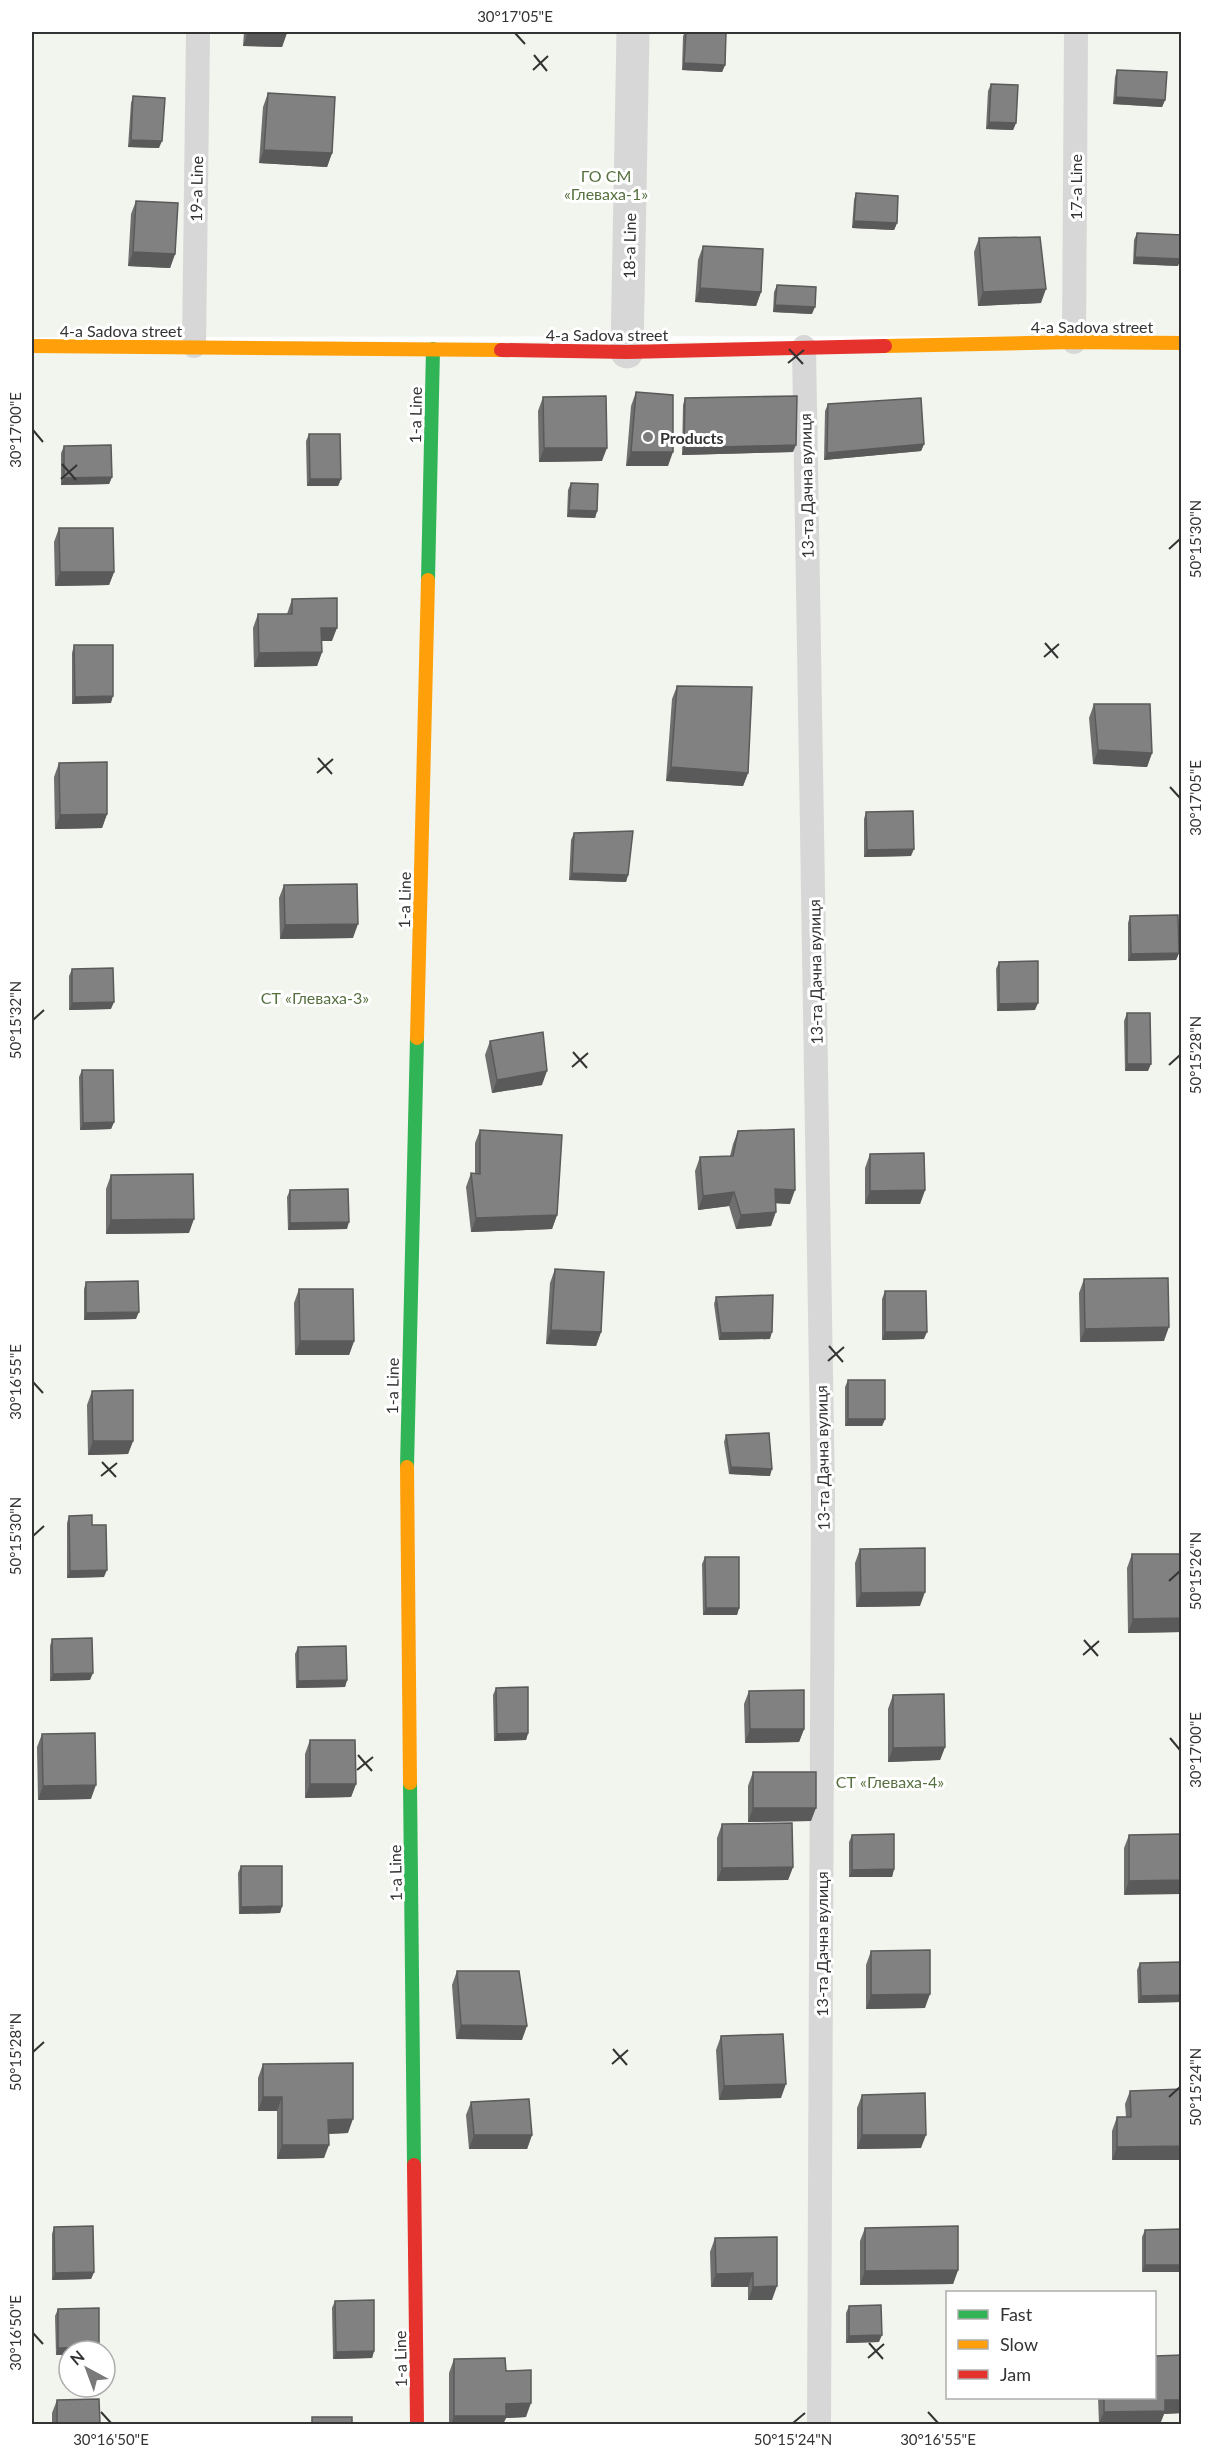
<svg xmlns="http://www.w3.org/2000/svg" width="1213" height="2456" font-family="Lato,sans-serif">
<rect width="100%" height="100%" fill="#fff"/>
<path fill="#f1f5ed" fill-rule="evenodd" d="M32 32H1181V336L32 337Z
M32 341 1181 343V2424H32ZM948 2292H1154V2398H948ZM69 2351H105V2387H69Z"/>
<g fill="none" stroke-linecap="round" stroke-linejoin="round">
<path stroke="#d7d7d7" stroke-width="24" d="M1074 342 1076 32
M194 346 198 32
M804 347 823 1495 819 2424"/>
<path stroke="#d7d7d7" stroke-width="33" d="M627 352 633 32"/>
<path stroke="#30b455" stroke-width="14" d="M428 580 433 349
M407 1467 417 1038
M410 1783 414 2165"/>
<path stroke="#ff9f0a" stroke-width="14" d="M32 346 501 350
M885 346 1074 342 1182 343
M417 1038 428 580
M407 1467 410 1783"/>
<path stroke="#e5322d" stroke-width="14" d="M501 350 627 352 885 346
M414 2165 417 2424"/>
</g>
<path fill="#6f6f6f" d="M244 32H287L282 47 243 46Z
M685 32H726L725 65 722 72 682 70 683 36Z
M1117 70 1165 100 1162 107 1113 104 1115 77Z
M991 84 1016 123 1013 130 986 129 988 91Z
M268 93 332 153 327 167 259 163 263 107Z
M133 96 159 148 128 147 131 103Z
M856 193 897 223 894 230 852 228 854 200Z
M136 201 175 254 170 268 128 266 131 214Z
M1137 233 1178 266 1133 264 1134 240Z
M979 238 1041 303 978 306 974 252Z
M703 246 761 292 756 306 695 302 698 260Z
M777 285 812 314 773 312 774 292Z
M636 392 668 466H626L631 406Z
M543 397 602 461 539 462 538 411Z
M685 398 793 452 682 455 683 405Z
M828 404 924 444 921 451 824 460 825 411Z
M309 434 341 479 338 486H307L306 441Z
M64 446 112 477 109 484 61 485V453Z
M571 483 597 511 595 518 567 517 568 490Z
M59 528 114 572 109 585 55 586 54 542Z
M292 599 332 641H322V652L317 666 254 667 253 628 258 614H287Z
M74 645 111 703 72 704V653Z
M677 686 748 773 743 786 666 781 672 699Z
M1094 704 1152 753 1147 767 1093 764 1089 718Z
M59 763 107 814 102 828 55 829 54 777Z
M866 812 911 856 864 857V819Z
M574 833 628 875 626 882 569 880 571 840Z
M284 885 353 938 280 939 279 898Z
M1130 916 1179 953 1176 960 1128 961V923Z
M999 962 1035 1010 997 1011 996 969Z
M72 969 111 1009 69 1010V976Z
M1127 1013 1148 1071H1125L1124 1021Z
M490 1041 542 1085 492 1093 485 1055Z
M82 1070 114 1122 111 1129 80 1130 79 1077Z
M480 1130 557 1215 552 1229 471 1232 466 1187 471 1173 475 1174V1143Z
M738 1131 790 1204 776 1203 771 1226 736 1229 729 1206 698 1210 695 1171 700 1157 730 1156 733 1144Z
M870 1154 925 1190 920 1204H865V1168Z
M111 1175 189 1233 106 1234V1189Z
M290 1190 347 1229 288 1230 287 1197Z
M555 1269 601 1332 596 1346 546 1344 550 1283Z
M1084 1279 1164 1341 1080 1342 1079 1293Z
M86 1282 136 1319 84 1320V1289Z
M299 1289 354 1341 349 1355H295L294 1303Z
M885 1291 924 1339 882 1340V1299Z
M716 1297 770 1339 719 1340 714 1304Z
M848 1380 885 1419 882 1426H845V1387Z
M92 1391 133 1441 128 1454 88 1455 87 1405Z
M726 1435 770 1476 729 1474 724 1442Z
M69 1516 92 1525 104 1577 67 1578V1523Z
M860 1549 920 1606 856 1607 855 1563Z
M1132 1554H1182V1632L1128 1633 1127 1568Z
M705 1557 739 1608 737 1615H703L702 1564Z
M52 1639 90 1680 50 1681V1646Z
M298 1647 347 1680 345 1687 296 1688 295 1654Z
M496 1688 528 1733 526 1740 494 1741 493 1695Z
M749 1691 804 1729 799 1742 745 1743 744 1704Z
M893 1695 945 1747 940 1760 888 1762V1709Z
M42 1734 91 1799 38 1800 37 1747Z
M310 1740 356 1784 351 1797 305 1798V1754Z
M753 1772 811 1821 748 1822V1786Z
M722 1824 793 1867 788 1880 717 1881V1838Z
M1182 1834 1124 1895V1848L1129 1835Z
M852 1835 894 1869 892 1877H849V1842Z
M241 1866 282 1906 280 1913 239 1914 238 1873Z
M871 1951 925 2008 866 2009V1965Z
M1182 1962V2002L1138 2003 1137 1970 1140 1963Z
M457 1971 522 2040 456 2039 452 1985Z
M721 2036 781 2098 719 2100 716 2050Z
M263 2064 348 2133 328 2134 324 2158 277 2159V2111H258V2078Z
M1182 2089 1112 2160V2131L1117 2117H1126L1125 2104 1130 2091Z
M862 2095 921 2148 857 2149V2108Z
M471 2102 532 2135 527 2149H469L466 2115Z
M54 2227 94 2272 91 2279 52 2280V2234Z
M865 2228 958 2270 953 2284 860 2285V2241Z
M1182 2229 1142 2272V2237L1145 2230Z
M777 2237 772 2300H748V2287H711L710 2252 715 2238Z
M335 2301 374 2351 372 2358 333 2359 332 2308Z
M849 2306 879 2342 846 2343V2313Z
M99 2308 56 2355 55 2316 58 2309Z
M1182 2355V2413L1164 2414 1160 2424H1099L1098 2397H1155Z
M454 2359 506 2371 526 2417 506 2418 503 2424H449V2373Z
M57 2400 100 2424H52V2413Z"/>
<path fill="#5a5a5a" d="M248 32 287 33 282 47 243 46Z
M684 63 725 65 722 72 682 70Z
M1116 97 1165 100 1162 107 1113 104Z
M989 122 1016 123 1013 130 986 129Z
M131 140 162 141 159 148 128 147Z
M264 150 332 153 327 167 259 163Z
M854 221 897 223 894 230 852 228Z
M133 252 175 254 170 268 128 266Z
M1135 257 1181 259 1178 266 1133 264Z
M700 288 761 292 756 306 695 302Z
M1046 289 1041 303 978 306 983 292Z
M775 305 815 307 812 314 773 312Z
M924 444 921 451 824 460 827 453Z
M796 445 793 452 682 455 684 448Z
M544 448H607L602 461 539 462Z
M631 452H673L668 466H626Z
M112 477 109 484 61 485 64 478Z
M310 479H341L338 486H307Z
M569 510 597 511 595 518 567 517Z
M60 572H114L109 585 55 586Z
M321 628H337L332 641H316Z
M322 652 317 666 254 667 259 653Z
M113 696 111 703 72 704 75 697Z
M1098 750 1152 753 1147 767 1093 764Z
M671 767 748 773 743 786 666 781Z
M107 814 102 828 55 829 60 815Z
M914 849 911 856 864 857 867 850Z
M572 873 628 875 626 882 569 880Z
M358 924 353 938 280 939 285 925Z
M1179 953 1176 960 1128 961 1131 954Z
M114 1002 111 1009 69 1010 72 1003Z
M1038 1003 1035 1010 997 1011 999 1004Z
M1127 1064H1151L1148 1071H1125Z
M547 1071 542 1085 492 1093 497 1080Z
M114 1122 111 1129 80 1130 83 1123Z
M775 1189 795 1190 790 1204 770 1203Z
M925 1190 920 1204H865L870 1191Z
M734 1192 729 1206 698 1210 703 1196Z
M776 1212 771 1226 736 1229 741 1215Z
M557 1215 552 1229 471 1232 476 1218Z
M194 1219 189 1233 106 1234 111 1220Z
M349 1222 347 1229 288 1230 290 1223Z
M139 1312 136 1319 84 1320 86 1313Z
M1169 1327 1164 1341 1080 1342 1085 1329Z
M551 1330 601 1332 596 1346 546 1344Z
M772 1332 770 1339 719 1340 721 1333Z
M885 1332H927L924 1339 882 1340Z
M300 1341H354L349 1355H295Z
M848 1419H885L882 1426H845Z
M93 1441H133L128 1454 88 1455Z
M731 1467 772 1469 770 1476 729 1474Z
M107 1570 104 1577 67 1578 70 1571Z
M925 1592 920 1606 856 1607 861 1593Z
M706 1608H739L737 1615H703Z
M1182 1618V1632L1128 1633 1133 1619Z
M93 1673 90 1680 50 1681 53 1674Z
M347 1680 345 1687 296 1688 298 1681Z
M750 1729H804L799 1742 745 1743Z
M528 1733 526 1740 494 1741 497 1734Z
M945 1747 940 1760 888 1762 893 1748Z
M310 1784H356L351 1797 305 1798Z
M96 1785 91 1799 38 1800 43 1786Z
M753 1808H816L811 1821 748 1822Z
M793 1867 788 1880 717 1881 722 1868Z
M894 1869 892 1877H849L852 1870Z
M1182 1880V1894L1124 1895 1129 1881Z
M282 1906 280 1913 239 1914 241 1907Z
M930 1994 925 2008 866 2009 871 1995Z
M1182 1995V2002L1138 2003 1141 1996Z
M461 2025 527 2026 522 2040 456 2039Z
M786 2084 781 2098 719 2100 724 2086Z
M263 2097H282L277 2111H258Z
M353 2119 348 2133 323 2134 328 2120Z
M474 2135H532L527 2149H469Z
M862 2135H926L921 2148 857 2149Z
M282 2145H329L324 2158 277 2159Z
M1182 2146V2160H1112L1117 2147Z
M1145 2265H1182V2272H1142Z
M958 2270 953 2284 860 2285 865 2271Z
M94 2272 91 2279 52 2280 55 2273Z
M753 2273 748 2287H711L716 2274Z
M777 2286 772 2300H748L753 2287Z
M882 2335 879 2342 846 2343 849 2336Z
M99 2347 97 2351H69V2355H56L58 2348Z
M374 2351 372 2358 333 2359 336 2352Z
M1165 2400H1182V2413L1164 2414 1160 2424H1099L1104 2412Z
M531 2403 526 2417 506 2418 503 2424H451L454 2416 506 2404Z"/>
<path fill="#818181" stroke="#5a5a5a" stroke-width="1.5" d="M686 32H726L725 65 684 63Z
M1117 70 1167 72 1165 100 1116 97Z
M991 84 1018 85 1016 123 989 122Z
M268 93 335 97 332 153 264 150Z
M133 96 165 98 162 141 131 140Z
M856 193 898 196 897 223 854 221Z
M136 201 178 203 175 254 133 252Z
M1137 233 1182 235 1181 259 1135 257Z
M1040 237 1046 289 983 292 979 238Z
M703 246 763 249 761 292 700 288Z
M777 285 816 287 815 307 775 305Z
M636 392 673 395V452H631Z
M606 396 607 448H544L543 397Z
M797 396 796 445 684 448 685 398Z
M921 398 924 444 827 453 828 404Z
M309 434H340L341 479H310Z
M111 445 112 477 64 478V446Z
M571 483 598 484 597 511 569 510Z
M59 528H113L114 572H60Z
M337 598V628H321L322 652 259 653 258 614H292V599Z
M74 645H113V696L75 697Z
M677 686 752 687 748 773 671 767Z
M1094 704H1150L1152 753 1098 750Z
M107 762V814L60 815 59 763Z
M913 811 914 849 867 850 866 812Z
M633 831 628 875 572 873 574 833Z
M357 884 358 924 285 925 284 885Z
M1178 915 1179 953 1131 954 1130 916Z
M1038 961V1003L999 1004V962Z
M113 968 114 1002 72 1003V969Z
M1127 1013H1150L1151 1064H1127Z
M543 1032 547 1071 497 1080 490 1041Z
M82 1070H113L114 1122 83 1123Z
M794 1129 795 1190 775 1189 776 1212 741 1215 734 1192 703 1196 700 1157 733 1156 738 1131Z
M480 1130 562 1135 557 1215 476 1218 471 1173 480 1174Z
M924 1153 925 1190 870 1191V1154Z
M193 1174 194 1219 111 1220V1175Z
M348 1189 349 1222 290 1223V1190Z
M555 1269 604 1272 601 1332 551 1330Z
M1168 1278 1169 1327 1085 1329 1084 1279Z
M138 1281 139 1312 86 1313V1282Z
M299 1289H353L354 1341H300Z
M885 1291H926L927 1332H885Z
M773 1295 772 1332 721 1333 716 1297Z
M848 1380H885V1419H848Z
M133 1390V1441H93L92 1391Z
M769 1433 772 1469 731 1467 726 1435Z
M92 1515V1525H106L107 1570 70 1571 69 1516Z
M925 1548V1592L861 1593 860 1549Z
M1132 1554H1182V1618L1133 1619Z
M705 1557H739V1608H706Z
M92 1638 93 1673 53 1674 52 1639Z
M346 1646 347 1680 298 1681V1647Z
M528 1687V1733L497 1734 496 1688Z
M804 1690V1729H750L749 1691Z
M944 1694 945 1747 893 1748V1695Z
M95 1733 96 1785 43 1786 42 1734Z
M310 1740H355L356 1784H310Z
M753 1772H816V1808H753Z
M792 1823 793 1867 722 1868V1824Z
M894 1834V1869L852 1870V1835Z
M1182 1834V1880L1129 1881V1835Z
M241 1866H282V1906L241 1907Z
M930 1950V1994L871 1995V1951Z
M1182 1962V1995L1141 1996 1140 1963Z
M457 1971H519L527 2026 461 2025Z
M783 2034 786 2084 724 2086 721 2036Z
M353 2063V2119L328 2120 329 2145H282V2097H263V2064Z
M1182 2089V2146L1117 2147V2117H1131L1130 2091Z
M925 2093 926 2135H862V2095Z
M529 2099 532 2135H474L471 2102Z
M93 2226 94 2272 55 2273 54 2227Z
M958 2226V2270L865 2271V2228Z
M1182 2229V2265H1145V2230Z
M777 2237V2286L753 2287V2273L716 2274 715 2238Z
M374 2300V2351L336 2352 335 2301Z
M881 2305 882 2335 849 2336V2306Z
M99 2308V2347L58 2348V2309Z
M1182 2355V2400H1165V2411L1104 2412V2397H1155V2356Z
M505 2358 506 2371 531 2370V2403L506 2404V2416H454V2359Z
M99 2399 100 2424H57V2400Z
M312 2417H352V2424H312Z"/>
<path fill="none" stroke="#333" stroke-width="2" d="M515 33 525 44M534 55 547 71M533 70 548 56M789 349 803 364M788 363 804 350M33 430 43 442M62 464 76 480M61 479 77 465M1169 549 1180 539M1045 643 1058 658M1044 657 1059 644M318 758 332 774M317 773 333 759M1170 787 1180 798M33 1020 44 1010M573 1052 587 1068M1169 1065 1180 1055M572 1067 588 1053M829 1346 843 1362M828 1361 844 1347M33 1382 43 1393M102 1462 116 1477M101 1476 117 1463M33 1536 44 1526M1169 1581 1180 1571M1084 1640 1098 1656M1083 1655 1099 1641M1170 1738 1180 1750M358 1755 372 1771M357 1770 373 1757M613 2049 627 2065M33 2052 44 2042M612 2064 628 2050M1169 2097 1180 2087M33 2333 43 2344M869 2343 883 2359M868 2358 884 2344M101 2412 111 2423M928 2412 938 2423M793 2423 805 2413"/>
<circle fill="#7a7a7a" stroke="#fff" stroke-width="2" cx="648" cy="437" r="6"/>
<g text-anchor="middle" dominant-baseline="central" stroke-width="6" stroke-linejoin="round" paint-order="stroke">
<g font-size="16" fill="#56703f" stroke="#fff">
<text x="606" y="175">ГО СМ<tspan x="606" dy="18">«Глеваха-1»</tspan></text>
<text x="315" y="997">СТ «Глеваха-3»</text>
<text x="890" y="1781">СТ «Глеваха-4»</text>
</g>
<g font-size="16" fill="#333" stroke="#fff">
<text transform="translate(1075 187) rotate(-90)">17-a Line</text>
<text transform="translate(196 189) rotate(-89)">19-a Line</text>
<text transform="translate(629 246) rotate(-89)">18-a Line</text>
<text x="1092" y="326">4-a Sadova street</text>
<text x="121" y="330">4-a Sadova street</text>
<text x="607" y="334">4-a Sadova street</text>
<text transform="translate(415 415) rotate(-89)">1-a Line</text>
<text transform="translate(806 486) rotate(-91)">13-та Дачна вулиця</text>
<text transform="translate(404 900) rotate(-89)">1-a Line</text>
<text transform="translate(815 972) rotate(-91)">13-та Дачна вулиця</text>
<text transform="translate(392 1386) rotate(-89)">1-a Line</text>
<text transform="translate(822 1458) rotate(-91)">13-та Дачна вулиця</text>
<text transform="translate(395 1873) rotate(-91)">1-a Line</text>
<text transform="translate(821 1944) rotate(-90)">13-та Дачна вулиця</text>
<text transform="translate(400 2359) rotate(-91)">1-a Line</text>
</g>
<g font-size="16" font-weight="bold" fill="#333" stroke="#fff" text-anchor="start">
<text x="660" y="437">Products</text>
</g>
</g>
<rect width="1213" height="2456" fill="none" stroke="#ffffff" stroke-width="66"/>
<rect x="946" y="2291" width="210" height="108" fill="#ffffff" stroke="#adadad" stroke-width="1.5"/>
<rect x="958" y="2310" width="30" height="9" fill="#30b455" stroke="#adadad" stroke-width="1.5"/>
<text x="1000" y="2321" font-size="18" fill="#333333">Fast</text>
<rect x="958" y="2340" width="30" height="9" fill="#ff9f0a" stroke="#adadad" stroke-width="1.5"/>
<text x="1000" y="2351" font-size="18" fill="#333333">Slow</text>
<rect x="958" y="2370" width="30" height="9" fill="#e5322d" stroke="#adadad" stroke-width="1.5"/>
<text x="1000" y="2381" font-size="18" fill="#333333">Jam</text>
<g transform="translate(87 2369) rotate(319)"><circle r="28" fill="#ffffff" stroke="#adadad" stroke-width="1.5"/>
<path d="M0-4.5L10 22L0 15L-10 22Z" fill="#7a7a7a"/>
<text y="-9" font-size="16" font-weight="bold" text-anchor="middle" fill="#333333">N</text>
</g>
<rect x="33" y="33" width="1147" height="2390" fill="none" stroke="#333" stroke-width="2"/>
<g font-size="15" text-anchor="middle" fill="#333">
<text x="515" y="22">30°17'05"E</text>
<text transform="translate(16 430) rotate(-90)" y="5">30°17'00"E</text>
<text transform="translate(1196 539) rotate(-90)" y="5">50°15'30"N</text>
<text transform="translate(1196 798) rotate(-90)" y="5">30°17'05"E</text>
<text transform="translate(16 1020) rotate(-90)" y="5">50°15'32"N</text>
<text transform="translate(1196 1055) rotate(-90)" y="5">50°15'28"N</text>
<text transform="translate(16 1382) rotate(-90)" y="5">30°16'55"E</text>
<text transform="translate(16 1536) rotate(-90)" y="5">50°15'30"N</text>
<text transform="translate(1196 1571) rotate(-90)" y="5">50°15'26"N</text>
<text transform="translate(1196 1750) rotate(-90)" y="5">30°17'00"E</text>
<text transform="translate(16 2052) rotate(-90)" y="5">50°15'28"N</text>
<text transform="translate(1196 2087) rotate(-90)" y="5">50°15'24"N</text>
<text transform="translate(16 2333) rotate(-90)" y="5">30°16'50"E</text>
<text x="111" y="2445">30°16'50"E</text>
<text x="793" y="2445">50°15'24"N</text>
<text x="938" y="2445">30°16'55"E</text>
</g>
</svg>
